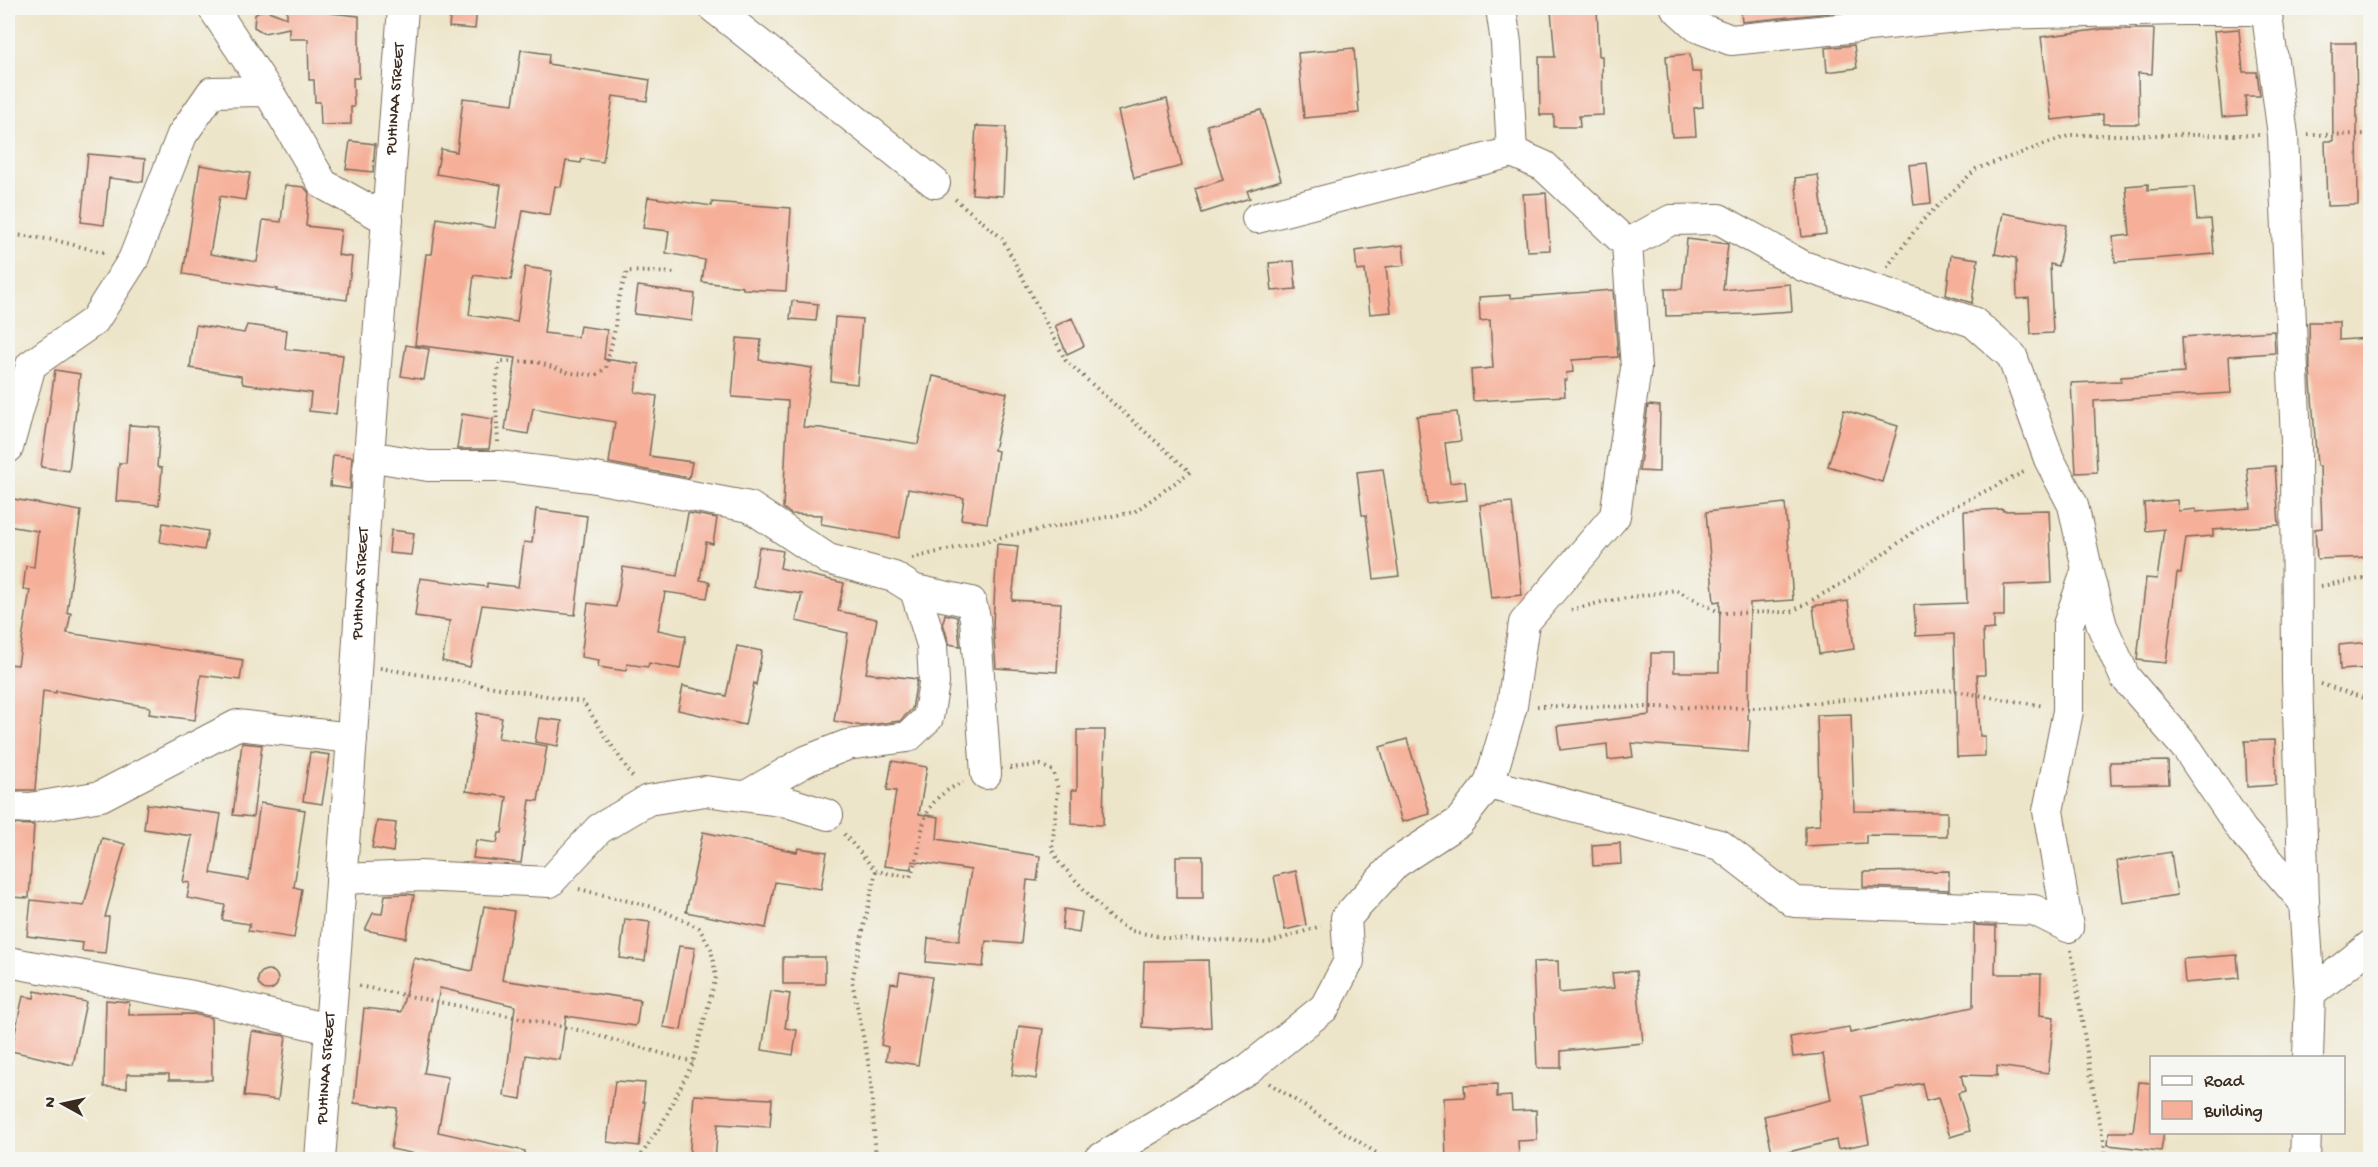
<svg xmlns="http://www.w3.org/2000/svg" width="2378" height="1167" font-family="'Gochi Hand',sans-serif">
<rect width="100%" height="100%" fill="#f6f6f2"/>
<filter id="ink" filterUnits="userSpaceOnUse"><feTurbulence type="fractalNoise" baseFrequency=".0167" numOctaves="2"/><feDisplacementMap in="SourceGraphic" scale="12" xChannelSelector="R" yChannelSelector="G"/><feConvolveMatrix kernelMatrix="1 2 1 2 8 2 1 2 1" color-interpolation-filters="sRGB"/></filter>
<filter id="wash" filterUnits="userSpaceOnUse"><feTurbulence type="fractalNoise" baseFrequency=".008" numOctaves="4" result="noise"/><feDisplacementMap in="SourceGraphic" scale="24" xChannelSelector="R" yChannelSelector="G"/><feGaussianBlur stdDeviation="1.35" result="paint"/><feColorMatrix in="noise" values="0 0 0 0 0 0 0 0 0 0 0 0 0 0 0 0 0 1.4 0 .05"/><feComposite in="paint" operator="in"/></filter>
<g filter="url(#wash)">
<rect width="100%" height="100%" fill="#ede5c9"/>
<g id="blocks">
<path fill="#f6b09a" d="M305 8H331V13L359 16V78H353L354 107H351V124L321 125 320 102H315L314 80H309L308 39H289V28L264 33 254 27 255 15 260 11 266 10 287 18V9Z
M451 8H477L475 29 449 27Z
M1574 8H1597L1599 56H1602L1603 115 1579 116 1580 127H1554V115H1540L1539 57H1555L1551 11 1575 9Z
M1768 8H1847V11L1742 22 1741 13 1768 10Z
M2103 29H2154L2152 74 2138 73 2139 124H2103V114L2052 120 2041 37Z
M2239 29 2243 72H2257L2260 96H2245L2247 115 2222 117 2214 31Z
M2332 43H2356L2358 205 2327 206 2325 141H2333Z
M1854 45 1857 68 1827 72 1825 48Z
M1354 48 1359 113 1304 118 1298 53Z
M521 50 549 54 548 64 650 80 647 101 613 96 603 162 582 159 581 163 566 161 561 187 555 186 550 215 523 210 511 280 474 275 469 315 517 322 525 267 552 271 544 333 578 337 580 326 607 330 604 359 639 364 635 392 657 396 649 456 692 462 689 478 609 463 615 422 533 408 528 434 505 430 516 358 415 345 426 254H432L437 218 495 228 501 185 436 174 441 149 457 152 463 98 513 104Z
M1690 54 1692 72H1701L1703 107 1694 108 1696 136 1672 137 1666 56Z
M1167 99 1182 166 1134 178 1118 111Z
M1261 110 1281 180 1247 191 1250 198 1202 213 1195 189 1223 180 1207 125Z
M976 126 1006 127 1003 196 972 194Z
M350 141 375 144 373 172 346 169Z
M88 154 145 159 143 182 109 178 104 225 81 222Z
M1927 163 1931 203 1914 205 1909 165Z
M200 165 250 173 245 200 220 196 210 254 257 262 263 220 281 222 285 185 304 187 309 193 306 226 341 230 338 255 352 257 347 300 276 291 277 289 183 274Z
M1818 175 1826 234 1802 237 1795 178Z
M2148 184V190L2194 187 2197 220 2211 219 2214 254 2115 262 2113 237 2130 235 2126 186Z
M1546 193 1550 250 1527 251 1523 194Z
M648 197 712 206V202L791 208 786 291 743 289V287L702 282 705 260 666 253 669 231 643 228Z
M2003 213 2066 225 2058 266 2050 264 2053 333 2031 334 2029 298 2017 299 2016 258 1995 254Z
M1687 239 1728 244 1723 290 1790 284 1792 311 1747 314 1666 316 1665 289H1682Z
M1403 245 1405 265 1386 267 1391 312 1370 314 1365 270 1357 271 1355 251Z
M1951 255 1978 259 1972 303 1946 295Z
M1294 261 1296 289 1272 291 1269 263Z
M638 286 695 294 692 321 634 314Z
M1613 290 1618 357 1572 360 1573 372 1566 373 1567 380H1564L1565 396 1473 401 1471 370 1493 368 1490 320 1480 321 1479 297 1510 295V298Z
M792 301 818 304 816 321 790 319Z
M835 317 862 319 857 384 831 381Z
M1072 318 1084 346 1067 354 1055 326Z
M2309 322H2339V340L2370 338V557L2317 559 2315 529 2322 528 2320 466H2317L2310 369Z
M196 325 244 333 247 325 287 330 285 349 343 355 336 414 309 411 311 393 243 384 241 376 190 368Z
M2274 331 2275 353 2229 356 2231 393 2094 401 2097 472 2076 473 2071 383 2121 381V377L2184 373 2182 337Z
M737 338 761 340 759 360 812 368 803 427 821 428 918 444 933 376 1007 393 994 450 998 451 987 523 961 519 964 498 908 489 899 538 821 524 822 515 791 514 783 508 788 401 732 397Z
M406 345 429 349 424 380 401 376Z
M55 370 80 374 69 471 41 467Z
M1648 405 1660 406 1659 472 1639 471Z
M1844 410 1898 426 1882 482 1828 466Z
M1457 412 1461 441 1445 443 1450 483 1465 481 1467 500 1427 504 1417 416Z
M462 414 493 419 489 449H457Z
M129 425 160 427 157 467 162 468 159 505 116 501 119 463H126Z
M333 455 352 457 350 489 330 486Z
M2275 466 2279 525 2213 530V536L2186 538 2181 573H2177L2166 663 2137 660 2146 578 2157 579 2164 529 2146 531 2144 503 2177 500 2178 511 2196 509V512L2251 508 2247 468Z
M1383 469 1399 576 1374 579 1366 515H1362L1357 472Z
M8 498 81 511 67 613H71L67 633 243 660 240 680 201 675 195 720 149 714 150 707 56 691V693L43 691 35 790H8V664L18 665 30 590 23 589 26 566 34 567 38 531 8 526Z
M1512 502 1522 595 1491 598 1480 505Z
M1785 503 1793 600 1750 603 1748 720H1750L1748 752 1631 743 1633 757 1608 760 1607 744 1560 750 1557 726 1650 715 1651 653H1674V672H1719L1720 601 1714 602 1706 512Z
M536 509 587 516 575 615 482 605 470 667 442 661 450 621 415 616 420 578 487 587V583L518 587 524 542 532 543Z
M2003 509V511L2049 510 2052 583 2004 585V616H1994V629L1983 630 1985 675H1977L1980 736H1985V756L1957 757 1954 634 1916 636 1914 605 1967 603 1964 511Z
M688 513 717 518 713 544 706 542 700 580 710 582 707 598 665 592 658 630 686 636 680 669 649 663 648 667 627 664 626 671 598 667 599 660 581 657 588 603 616 607 623 567 677 576Z
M163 523 208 531 204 550 160 542Z
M391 530 414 533 411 555 389 553Z
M997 544 1018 546 1012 600 1061 603 1057 672 996 668 993 624Z
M759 547 783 551 780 568 844 583 838 611 877 619 866 673 917 679 912 709 900 721 862 726 834 721 848 633 796 621 802 594 753 587Z
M1848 601 1854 649 1819 654 1813 606Z
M945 614 957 617 960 646 949 644 943 623Z
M2370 642V668L2340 670 2339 645Z
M737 646 762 651 756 685 754 683 745 725 678 710 683 686 726 696Z
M477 713 502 718 498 738 547 746 538 801 530 800 521 863 473 858 476 840 497 843 499 833H502L507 797 466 791Z
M1851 714 1854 811 1947 812V836L1866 835V843L1805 846V826L1820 825 1817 715Z
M539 718 562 721 558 746 535 742Z
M1077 730H1105L1103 825 1072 824V790H1077Z
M1407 739 1430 814 1402 822 1380 747Z
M2275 740 2276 785 2247 787 2245 741Z
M242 743 262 745 253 817 233 815Z
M310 752 330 755 322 804 303 801Z
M892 761 927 767 919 814 939 817 937 839 1040 856 1037 881 1027 880 1021 944 986 941 983 967 926 962 928 938 959 941 971 870 912 861 911 869 884 866 896 791 887 790Z
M2168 761 2169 784 2111 785 2110 762Z
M260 803 305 810 294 887 302 889 294 938 248 931 250 924 222 920 225 905 187 898 190 883 183 882 192 836 144 829 147 804 221 814 211 873 249 880Z
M377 821 396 823 393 852 372 848Z
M8 824 34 825 29 898 8 897Z
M703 832 797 852 798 848 827 852 821 889 775 882 766 928 686 912Z
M102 838 125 844 105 917H109L105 953 82 951 83 943 27 936 31 900 84 906Z
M1620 843 1621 864 1593 866 1592 845Z
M2171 852 2177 895 2123 903 2117 861Z
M1176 856H1203V898H1176Z
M1296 871 1306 925 1285 930 1274 876Z
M1949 871V890L1863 887V872Z
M406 894 414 895 406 938 365 930 373 913 382 914 385 895Z
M484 906 514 911 502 980 640 1000 637 1022 635 1026 566 1016 560 1060 526 1055 521 1099 504 1096 515 1006 440 988 424 1073 448 1077 438 1132 525 1151 524 1160H429L430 1157 391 1149 397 1108 354 1103 364 1008 401 1012 414 958 472 971Z
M1064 909 1082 912 1079 933 1062 930Z
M625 919 650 922 645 961 620 958Z
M1974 925 1996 926 1995 974H2041L2040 1015 2054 1017 2048 1073 1997 1066V1076L1961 1075 1965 1091 1958 1093 1970 1131 1950 1137 1938 1098 1926 1101 1922 1083 1861 1096 1869 1143 1838 1149 1836 1140 1773 1156 1764 1116 1831 1100 1823 1054 1793 1057 1790 1037 1849 1027 1850 1033 1973 1007Z
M679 946 695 948 681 1030 663 1027Z
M2237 955 2239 978 2185 983 2183 959Z
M783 957H825V984H783Z
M1208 960 1211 1027 1172 1029 1142 1027 1144 961Z
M1558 961 1559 993 1614 988 1612 973 1636 971 1643 1043 1561 1051V1068H1537L1533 962Z
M258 980a10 10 0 1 1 20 0a10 10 0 1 1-20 0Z
M900 972 932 977 918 1065 886 1060 888 1047 881 1045 891 983 898 984Z
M35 991 86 1002 73 1065 11 1051 23 996 34 998Z
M771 991 790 994 785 1028 797 1030 793 1055 762 1050Z
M106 1000 129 1002V1015L194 1014 211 1018 212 1080H169V1074H127V1088L104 1087Z
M1019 1026 1043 1029 1036 1079 1012 1075Z
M252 1031 286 1036 278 1100 244 1096Z
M615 1081 645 1083 643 1102H645L639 1146 607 1142Z
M2139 1082 2151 1083V1132H2164L2161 1151 2108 1145 2109 1132H2133Z
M1497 1084V1097L1511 1096 1512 1111 1536 1110 1537 1140 1518 1141 1519 1160H1446L1444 1098 1465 1097 1464 1085Z
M694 1095 772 1099 770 1127 718 1124 715 1160H689Z"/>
</g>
</g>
<g filter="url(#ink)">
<use href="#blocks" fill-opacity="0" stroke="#796b5a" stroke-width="1.5"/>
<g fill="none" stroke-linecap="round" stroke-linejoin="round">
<defs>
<g id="minor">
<path d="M213 8 268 91 323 184 388 220"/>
<path d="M714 8 935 183"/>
<path d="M1501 8 1506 43 1512 152"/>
<path d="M1676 8 1697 27 1731 40 1987 14 2184 10H2266"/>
<path d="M2266 8 2283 135 2296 441 2297 679 2304 902 2310 994 2308 1058"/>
<path d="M1627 244 1671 220 1719 219 1803 266 1973 322 2012 356 2049 459 2073 505 2087 569 2102 626 2125 677 2188 750 2242 830 2304 902"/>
<path d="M8 448 31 365 94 321 133 260 182 135 212 92 268 91"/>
<path d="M369 456 428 466H499L590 477 750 507 828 559 894 577 915 590 971 602 975 618 986 774"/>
<path d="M1489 784 1720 845 1794 902 2034 910 2068 927"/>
<path d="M746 796 806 761 847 745 908 737 928 718 934 683 932 645 915 590"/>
<path d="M8 807 30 808 101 796 237 725 352 738"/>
<path d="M341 879 418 876 550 882 599 829 648 800 705 791 787 802 828 815"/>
<path d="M2068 927 2048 811 2068 711V625L2087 569"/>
<path d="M8 962 193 996 329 1029"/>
<path d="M2310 994 2370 946"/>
<path id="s1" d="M320 1160 352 738 369 456 403 8"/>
<path d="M1098 1160 1248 1069 1325 1007 1349 961 1346 918 1396 863 1459 822 1489 784 1512 706 1524 623 1615 516 1636 368 1627 244 1544 166 1512 152 1257 218"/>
<path d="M2305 1160 2306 1132"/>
</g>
</defs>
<use href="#minor" stroke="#796b5a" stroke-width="32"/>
<path stroke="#796b5a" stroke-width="4" stroke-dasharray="1.5 4.5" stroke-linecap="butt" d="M2308 135 2370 134
M8 234 54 240 106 253
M1887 267 1923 220 1976 169 2071 135H2259
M498 442 495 390 500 361 537 362 570 373 596 375 606 368 614 334 618 300 627 271 677 273
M912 558 1016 534 1134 512 1190 472 1066 361 1002 238 955 199
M2321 586 2370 577
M1571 610 1602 602 1676 590 1721 613 1791 612 1846 581 1937 515 2026 471
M380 668 583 702 634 779
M2321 684 2370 700
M1537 706 1758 708 1948 690 2044 706
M1010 768 1041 765 1053 771 1058 789 1052 849 1059 862 1111 919 1132 931 1167 938 1268 943 1321 926
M844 834 876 871 910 877C929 834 910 806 963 782
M876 871 852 981 870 1070 876 1160
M579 889 657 908 699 928 711 949 716 977 693 1062 663 1122 638 1160
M2071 950 2091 1078 2107 1160
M359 986 574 1029 693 1062
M1269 1083 1387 1160"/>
<use href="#minor" stroke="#fff" stroke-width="30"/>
</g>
</g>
<g text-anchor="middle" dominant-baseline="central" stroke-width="5" stroke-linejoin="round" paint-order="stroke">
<g font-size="16" fill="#3b2a1e" stroke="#f6f6f2">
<text stroke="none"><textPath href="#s1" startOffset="1064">PUHINAA STREET</textPath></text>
<text stroke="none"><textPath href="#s1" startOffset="578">PUHINAA STREET</textPath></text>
<text stroke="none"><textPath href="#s1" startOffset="92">PUHINAA STREET</textPath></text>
</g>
</g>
<rect width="2378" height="1167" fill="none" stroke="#f6f6f2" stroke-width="30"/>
<rect x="2150" y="1056" width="195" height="78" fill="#f6f6f2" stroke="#aba49d" stroke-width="1.5"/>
<rect x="2162" y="1076" width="30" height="9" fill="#ffffff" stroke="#aba49d" stroke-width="1.5"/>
<text x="2204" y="1086" font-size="18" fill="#3b2a1e">Road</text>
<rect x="2162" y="1101" width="30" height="18" fill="#f6b09a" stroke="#aba49d" stroke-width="1.5"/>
<text x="2204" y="1116" font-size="18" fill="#3b2a1e">Building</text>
<g transform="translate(63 1104) rotate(278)" stroke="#f6f6f2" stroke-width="4.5" paint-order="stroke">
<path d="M0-4.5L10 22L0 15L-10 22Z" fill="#3b2a1e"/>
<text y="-9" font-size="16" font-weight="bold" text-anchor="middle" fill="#3b2a1e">N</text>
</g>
</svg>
